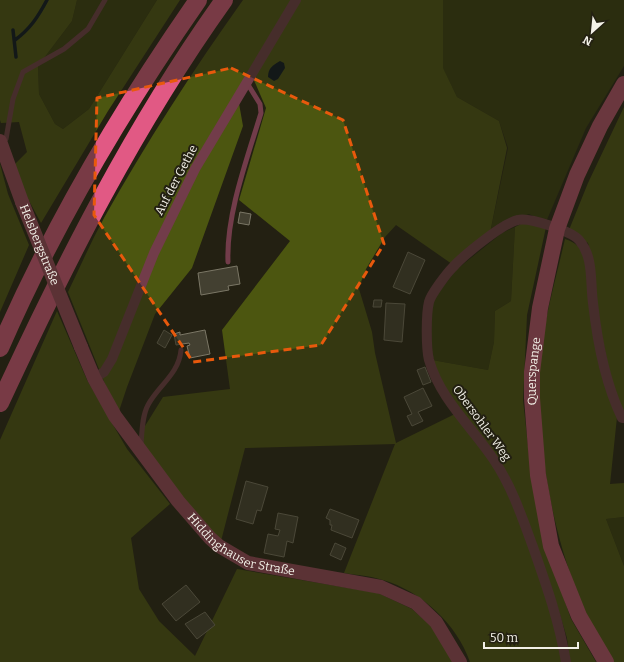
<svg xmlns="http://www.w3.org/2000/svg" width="624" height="662" font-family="Bitter,serif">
<rect width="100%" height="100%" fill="#232012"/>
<path fill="#353c0d" d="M77 0H157L89 109 63 129 55 124 39 94 38 66 72 21Z
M443 0H624V66L586 128 546 222 529 214 502 224 490 233 508 148 499 121 457 97 443 69Z
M515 227 511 301 495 311 494 342 488 370 432 360 430 337 432 301 456 270 502 233Z
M624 517V566L606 519Z"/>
<path fill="#4c5610" d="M0 0H77L72 21 38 66 39 94 55 124 63 129 89 109 157 0H180L108 111 41 223 19 182 14 165 27 152 19 122 1 123 0 120Z
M243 0H293L237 92 243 126 192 268 155 314 127 387 119 411 105 384 68 292C80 267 91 242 104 218 146 143 193 70 243 0Z
M300 0H443V68L457 97 499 121 507 148 490 233 452 264 396 225 385 237 366 269 359 289 372 332 375 353 396 443 455 414C468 430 483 445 493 462 529 522 546 594 563 662H470C457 624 421 591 383 580 371 576 357 575 344 573L395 444 245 448 221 541 199 518 137 439 163 397 230 389 222 330 290 241 239 200 266 108 253 78Z
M624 107V416L613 390 595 301V268L588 243 569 230 588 183Z
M0 164 8 194 29 245 0 312Z
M527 221 546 227 527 315 523 400 531 474 546 547 571 619 596 662H570L567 638 557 605 518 497 447 393 432 360 488 370 494 342 495 311 511 301 515 227Z
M565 239C583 245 583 254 588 271L617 417 610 484 624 483V517L606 519 624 566V662H612C570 595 550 517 541 439 540 425 537 411 537 397 537 344 553 291 565 239Z
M57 311 87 380 127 449 170 504 131 538 139 589 159 621 195 656 237 569 378 593 412 609 431 626 453 662H0V440Z"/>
<path fill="#000f21" d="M280 61 284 63 285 68 278 79 274 81 268 77C268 68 273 65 280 61Z"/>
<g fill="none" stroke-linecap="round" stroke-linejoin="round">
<path stroke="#000f21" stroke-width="3.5" d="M13 30 16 57
M15 40C30 29 38 17 47 0"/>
</g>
<path fill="#434031" stroke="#7b7766" d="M240 212 251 214 249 225 238 223Z
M408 252 425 260 410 294 393 287Z
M237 266 240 284 228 286 229 290 201 295 198 273Z
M374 300H382L381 307H373Z
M386 303 405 304 402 342 384 340Z
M164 330 172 335 165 348 157 343Z
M205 330 210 354 190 358 187 346 190 345 189 343 176 345 174 334 180 332V335Z
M425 367 431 382 423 385 417 370Z
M423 388 432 406 418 412 423 421 412 426 407 416 412 414 404 397Z
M246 481 268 487 261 511 257 510 253 524 236 519Z
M330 509 359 520 352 538 331 530 332 525H330V520L326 518Z
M278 513 298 517 293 543 287 541 284 557 264 553 268 534 278 536 280 530 275 529Z
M335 543 346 548 341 560 330 555Z
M186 585 200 602 176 621 162 604Z
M205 612 215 625 197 639 185 624Z"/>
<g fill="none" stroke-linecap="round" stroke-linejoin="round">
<path stroke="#723c4a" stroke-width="5" d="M2 140 6 139 13 99 23 72 64 49 88 29 105 0
M228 262C226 215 247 159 261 113L260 104 247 83
M141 445C142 432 142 416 148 405 158 386 179 374 181 350"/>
<path stroke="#723c4a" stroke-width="10" d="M94 378 104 372 112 359 154 253 195 169 296 0
M566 662C559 621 547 587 533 547 522 517 512 487 494 460 472 427 440 399 429 360 426 348 426 314 429 302 431 294 447 273 453 267 464 255 503 223 518 220 529 217 571 231 579 240 594 257 590 282 593 303 597 339 606 385 622 418H624"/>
<g stroke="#9f4861" stroke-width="14">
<path d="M0 141 22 202"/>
<path id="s1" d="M81 347 94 378 115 416 178 501 210 538 219 546 248 563 381 587 416 603 436 622 460 662"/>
</g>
<path stroke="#c25273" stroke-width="16" id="s2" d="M606 662 579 616 551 546 538 475 532 398V372L540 308 557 229 577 175 600 126 624 84"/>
<path stroke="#e15984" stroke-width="18" d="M0 348C53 226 122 109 198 0
M0 403C65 263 134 126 224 0"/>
<path stroke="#9f4861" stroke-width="14" id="s3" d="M22 202 81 347"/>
</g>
<path d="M0 0H624V662H0ZM231 68 343 120 384 244 321 345 193 362 94 215 97 98Z" fill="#232012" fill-opacity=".55" fill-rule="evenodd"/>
<path fill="none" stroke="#e8590c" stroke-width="3" stroke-dasharray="8 5" stroke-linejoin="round" d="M231 68 343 120 384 244 321 345 193 362 94 215 97 98Z"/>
<g text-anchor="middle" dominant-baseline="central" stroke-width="4" stroke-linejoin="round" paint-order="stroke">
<g font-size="12" fill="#f2f0e7" stroke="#232012">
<text transform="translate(176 180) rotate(-62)">Auf der Gethe</text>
<text stroke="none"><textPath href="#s3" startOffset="46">Helsbergstraße</textPath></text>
<text stroke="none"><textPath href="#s2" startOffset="305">Querspange</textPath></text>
<text transform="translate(482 423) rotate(54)">Obersohler Weg</text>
<text stroke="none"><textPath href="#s1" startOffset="263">Hiddinghauser Straße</textPath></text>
</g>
</g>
<g transform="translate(592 32) rotate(207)" stroke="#232012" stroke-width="3" paint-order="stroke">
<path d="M0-3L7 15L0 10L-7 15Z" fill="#f2f0e7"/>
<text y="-6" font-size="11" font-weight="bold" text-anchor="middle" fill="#f2f0e7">N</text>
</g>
<path d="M484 642v6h94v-6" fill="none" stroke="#f2f0e7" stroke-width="2"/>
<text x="490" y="642" font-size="12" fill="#f2f0e7" stroke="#232012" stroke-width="3" paint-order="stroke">50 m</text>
</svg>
